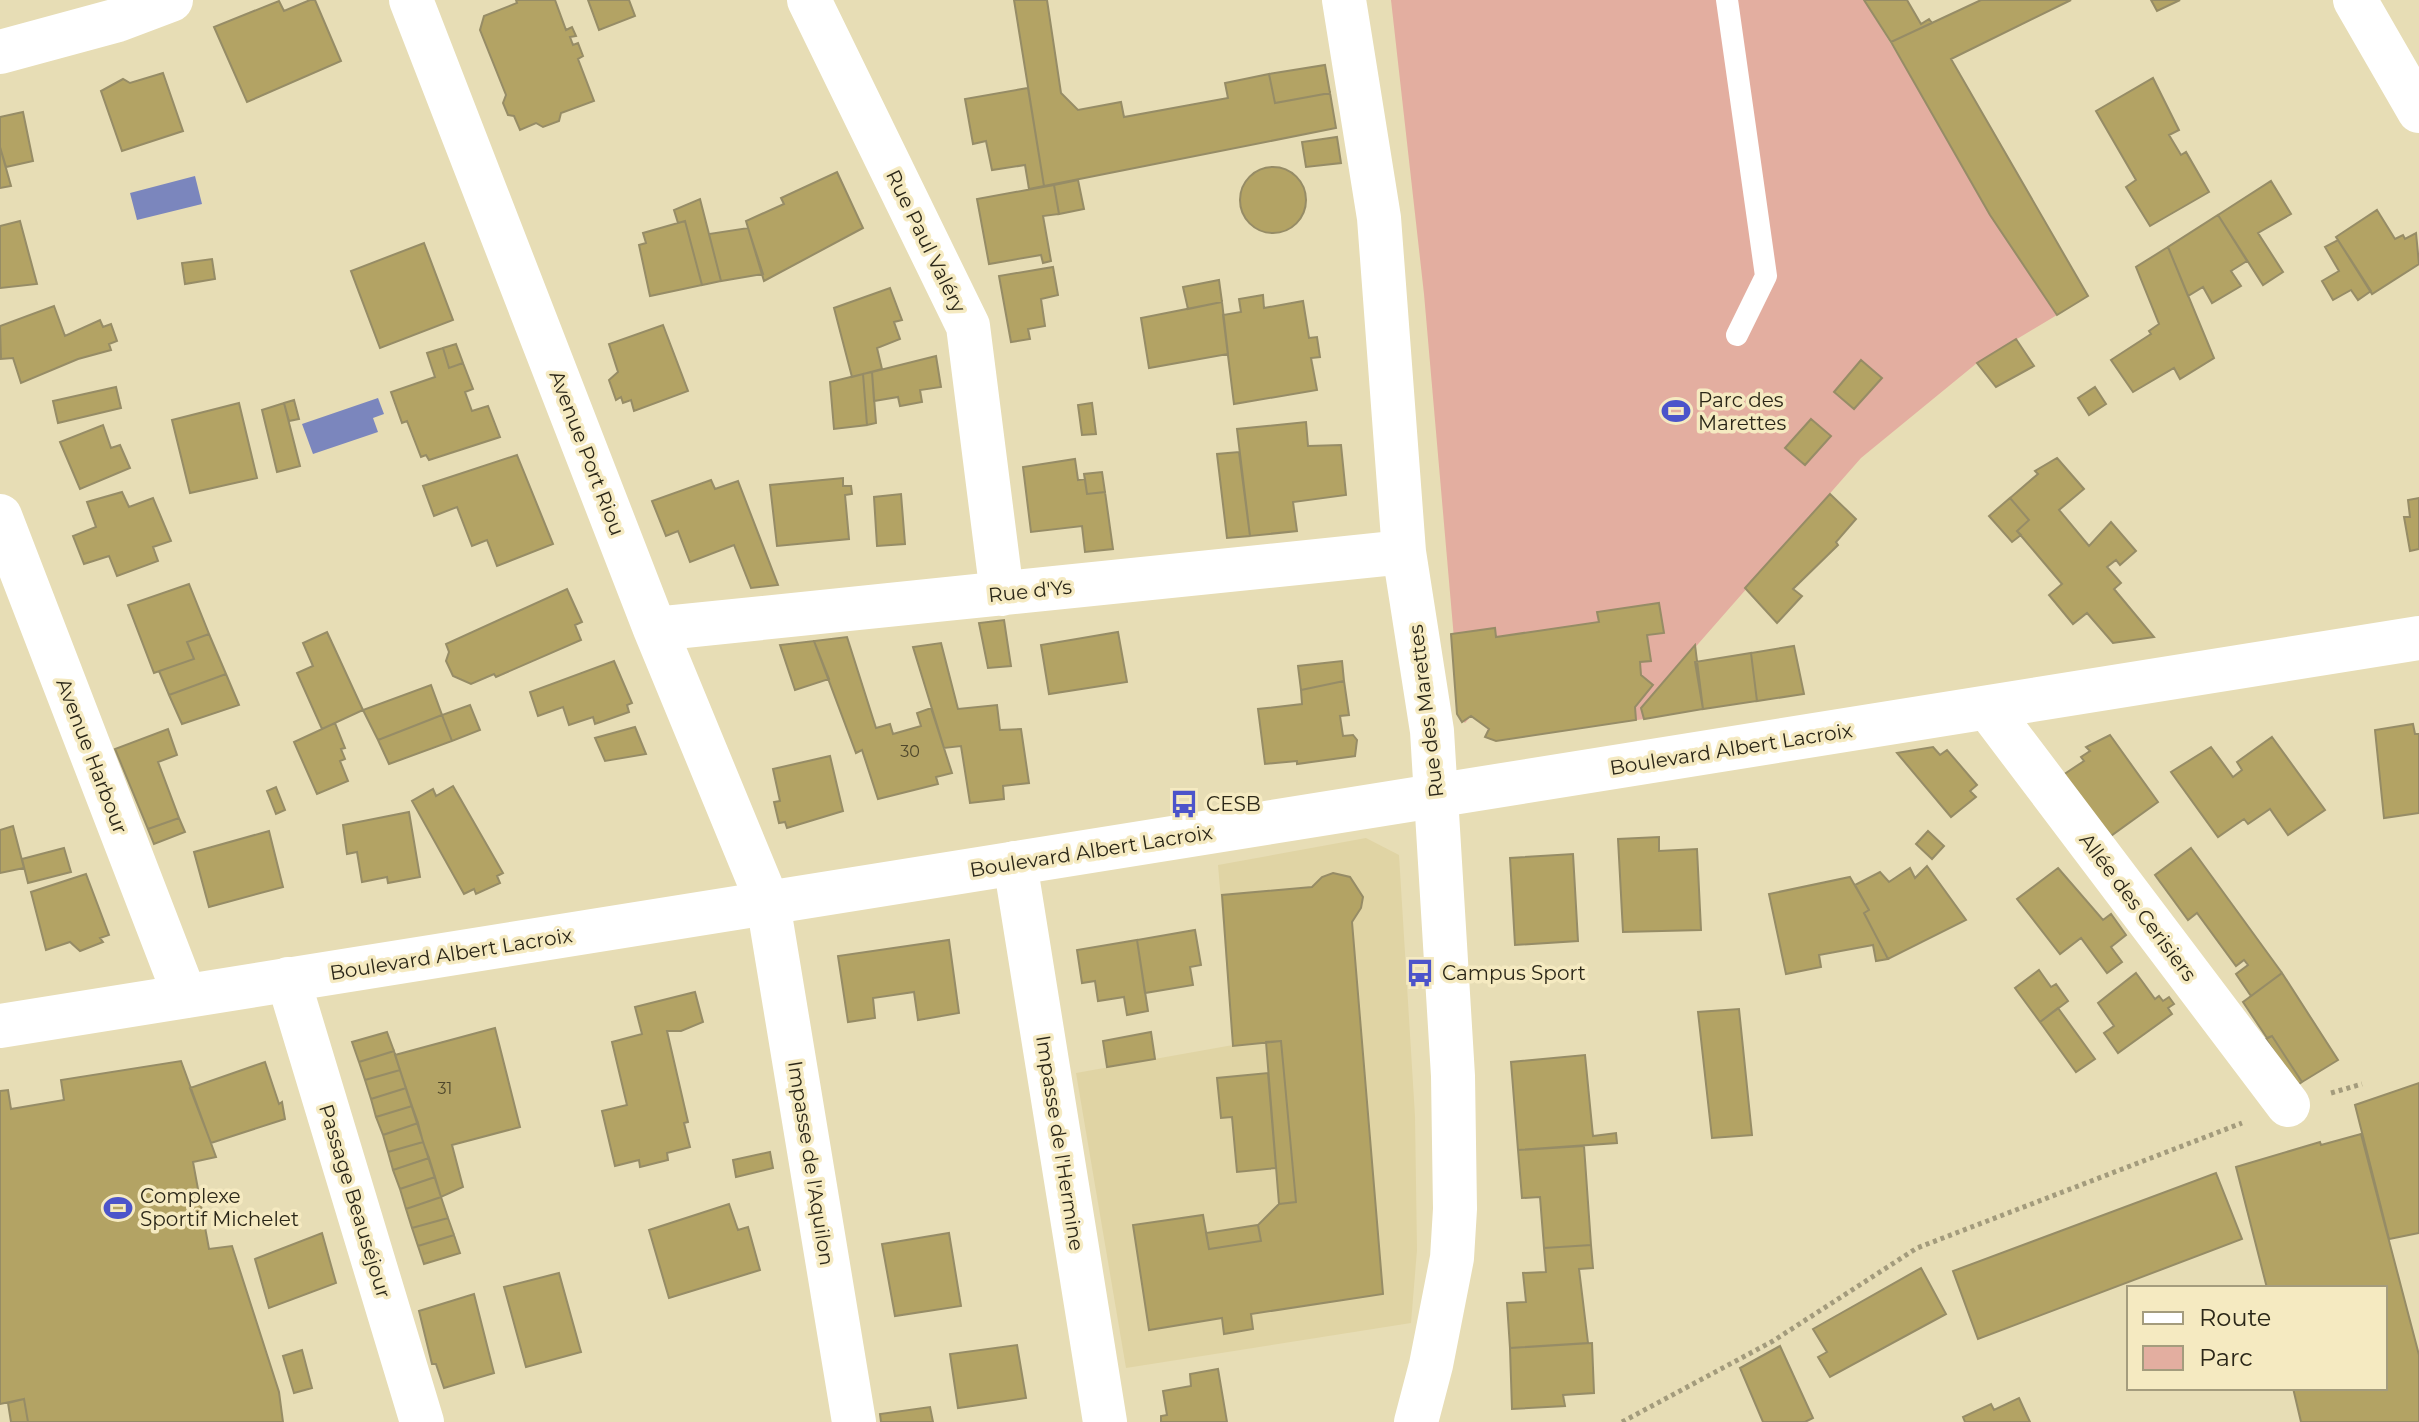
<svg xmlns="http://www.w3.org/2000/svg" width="2419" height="1422" font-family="Montserrat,sans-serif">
<rect width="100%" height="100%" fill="#e7ddb5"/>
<path fill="#e0d4a4" d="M1366 838 1399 855 1415 1116 1417 1250 1411 1323 1126 1368 1076 1073 1233 1045 1218 865Z"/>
<path fill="#e3aea0" d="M1391 0H1864L2057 315 1977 363 1861 458 1642 708 1644 719 1496 741 1485 737 1488 728 1471 716 1465 723 1461 719 1424 294Z"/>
<path fill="#7b86bd" d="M195 176 202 204 137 220 130 193Z
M378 398 384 414 373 418 378 432 313 454 302 424Z"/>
<path fill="#b3a364" stroke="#968c66" stroke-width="2" d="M310 0H315L341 61 247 102 214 27 279 1 284 11Z
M516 0H555L566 30 572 27 576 36 570 37 573 45 578 43 583 56 578 59 594 101 561 113 559 121 543 127 536 123 520 130 514 116 508 115 503 103 506 95 480 30 484 16 517 3Z
M588 0H629L635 16 599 30Z
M1014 0H1047L1061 93 1078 110 1121 102 1124 117 1228 98 1225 83 1269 74 1275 103 1330 93 1336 128 1044 186Z
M1864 0H1907L1921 24 1929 19 1932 23 1891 42Z
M1981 0H2071L1951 59 2088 296 2057 315 1990 215 1891 42Z
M2151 0H2180L2157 11Z
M1325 65 1330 93 1275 103 1269 74Z
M163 73 183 131 122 151 101 91 123 79 130 83Z
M2153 78 2179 130 2169 135 2181 155 2186 152 2209 192 2150 226 2126 187 2136 180 2096 111Z
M1028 88 1044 186 1029 189 1025 165 992 170 986 141 973 144 965 99Z
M23 112 33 161 6 167 0 147V117Z
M1337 137 1341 163 1306 167 1302 142Z
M0 147 11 186 0 188Z
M1240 200a33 33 0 1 1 66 0a33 33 0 1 1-66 0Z
M837 172 863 228 764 281 746 221 784 204 781 198Z
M1078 180 1084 209 1059 214 1054 185Z
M2271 181 2291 214 2258 233 2283 272 2263 285 2218 215Z
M1054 185 1059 214 1043 216 1051 261 1043 263 1041 255 989 264 977 199Z
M700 199 721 281 702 285 685 221 678 223 674 210Z
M2377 210 2395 239 2403 235 2405 239 2416 233 2419 264 2372 294 2336 237Z
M2218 215 2247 261 2231 271 2241 286 2212 303 2203 287 2188 296 2168 247Z
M20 221 37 284 0 288V226Z
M685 221 702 285 650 296 639 245 646 243 643 233Z
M748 228 763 274 721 281 709 234Z
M2338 240 2371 291 2358 300 2351 290 2333 300 2322 281 2339 271 2325 247Z
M424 243 453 320 380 348 351 271Z
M2168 247 2214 358 2180 379 2174 368 2133 392 2111 360 2151 334 2149 331 2159 324 2136 267Z
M212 259 215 279 185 284 182 263Z
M1053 267 1058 295 1041 299 1045 326 1028 329 1030 339 1011 342 999 276Z
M1219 280 1222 302 1188 309 1183 287Z
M890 288 902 320 894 322 900 339 877 348 882 369 852 377 834 308Z
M1263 295 1264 308 1303 301 1309 338 1317 337 1320 357 1311 358 1317 390 1234 404 1223 315 1241 312 1239 299Z
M1222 302 1228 354 1149 368 1141 318Z
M54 306 65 336 100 320 103 327 111 324 117 341 109 344 111 350 78 359 21 383 13 358 1 359 0 326Z
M663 325 688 391 634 411 631 400 623 403 621 397 616 400 609 380 618 372 609 344Z
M2016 339 2034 366 1996 387 1977 363Z
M456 344 463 363 449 368 443 348Z
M443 348 449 368 463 363 473 389 465 392 472 411 488 406 500 437 429 460 426 455 421 457 407 421 402 423 391 392 435 377 427 353Z
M936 356 941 387 920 390 922 402 900 406 898 397 874 401 872 372Z
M1861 360 1882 378 1854 409 1834 392Z
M872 372 876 423 867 425 863 374Z
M863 374 867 425 834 429 830 382Z
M116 387 121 408 58 423 53 401Z
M2095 387 2106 404 2089 415 2078 398Z
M294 400 299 419 289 421 284 403Z
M239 403 257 478 190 493 172 420Z
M284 403 300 466 277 472 262 410Z
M1092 403 1096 434 1082 435 1078 405Z
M1811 419 1831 436 1805 465 1785 448Z
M1306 422 1308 446 1341 445 1346 495 1293 502 1297 531 1250 536 1237 429Z
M103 425 111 448 120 445 130 468 80 489 60 442Z
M1239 452 1250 536 1227 538 1217 454Z
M517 455 553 544 497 566 487 540 472 546 457 507 434 516 423 486Z
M2057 458 2084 489 2059 510 2089 546 2111 522 2136 551 2120 565 2116 560 2107 567 2121 583 2114 589 2154 637 2113 643 2087 613 2073 624 2049 595 2062 584 2017 531 2029 520 2010 498 2038 474 2035 471Z
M1075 459 1078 480 1085 479 1087 494 1105 492 1113 549 1085 552 1082 526 1031 532 1023 467Z
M1102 472 1105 492 1087 494 1084 474Z
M843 478V486H851L852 494 845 495 849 539 777 546 770 485Z
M711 480 715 489 738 481 778 585 751 588 734 545 690 562 678 531 666 536 652 501Z
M122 492 129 507 153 498 171 541 153 547 158 561 117 576 109 556 84 564 73 536 96 527 87 502Z
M901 494 905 544 877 546 874 497Z
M1830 494 1856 519 1836 542 1838 545 1793 589 1802 596 1777 623 1745 588Z
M2010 498 2029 520 2017 531 2021 535 2012 542 1989 516Z
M2419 498V549L2410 551 2404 517H2410L2408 500Z
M189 584 209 634 187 642 194 659 154 673 128 605Z
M567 589 582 622 575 625 581 640 496 677 494 674 471 684 453 676 446 661 449 652 446 644Z
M1659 603 1664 633 1647 635 1651 661 1640 662 1641 675 1653 685 1635 707 1636 720 1496 741 1485 737 1489 729 1471 716 1462 722 1457 714 1451 634 1495 628 1496 637 1599 622 1597 612Z
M1004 620 1011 666 988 668 979 623Z
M327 632 363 710 322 729 297 673 313 666 303 643Z
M1118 632 1127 682 1049 694 1041 645Z
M209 634 226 674 169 695 159 671 194 659 187 642Z
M847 637 876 728 890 724 893 734 921 726 917 713 931 708 952 773 936 777 938 784 878 799 862 750 856 753 814 641Z
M814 641 829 679 795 690 780 645Z
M941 643 958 709 997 705 1000 730 1021 729 1029 783 1003 786 1004 799 970 803 961 746 944 748 913 647Z
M1695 645 1703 709 1644 719 1641 708Z
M1794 646 1804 694 1757 701 1751 653Z
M1751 653 1757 701 1703 709 1695 662Z
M614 661 632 703 627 705 629 712 595 724 593 717 569 725 563 707 538 716 530 692Z
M1342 661 1344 681 1301 690 1298 666Z
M226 674 239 705 182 724 169 695Z
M1344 681 1349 715 1340 716 1343 736 1353 735 1357 740 1355 756 1297 764V761L1265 764 1258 709 1302 704 1301 690Z
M431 685 442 715 378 740 363 710Z
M470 705 480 730 452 741 442 715Z
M442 715 452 741 389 764 378 740Z
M335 723 345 748 341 749 345 759 340 761 348 781 317 794 294 742Z
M2413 724 2415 734H2419V813L2384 818 2375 730Z
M635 727 646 754 605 761 595 738Z
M168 729 177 755 158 762 179 818 148 829 115 749Z
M2110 735 2158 802 2108 838 2063 775 2084 761 2081 757 2090 751 2086 747Z
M2272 737 2325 810 2288 835 2270 809 2248 824 2244 819 2218 837 2171 772 2211 747 2233 777 2242 770 2237 762Z
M1933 747 1940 755 1947 750 1977 785 1970 791 1976 797 1951 817 1897 753Z
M830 756 843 811 787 828 785 822 779 823 774 802 780 801 773 769Z
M453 786 503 873 497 876 500 883 476 894 474 889 464 894 412 801 433 789 436 796Z
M276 787 285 810 276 814 267 791Z
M409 812 420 877 388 883 387 877 362 882 357 852 347 854 343 825Z
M179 818 185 832 154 844 148 829Z
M13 826 24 868 0 873V830Z
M269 831 283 887 209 907 194 852Z
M1928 831 1944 846 1932 859 1916 844Z
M1659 837V851L1697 849 1701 930 1623 932 1618 839Z
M64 848 71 872 28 883 22 859Z
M2191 848 2282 973 2251 996 2236 974 2248 965 2244 960 2236 966 2197 913 2188 920 2155 875Z
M1573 854 1578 941 1515 945 1510 858Z
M1927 866 1966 920 1888 959 1864 913 1869 910 1855 885 1880 872 1889 882 1910 868 1915 878Z
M2058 868 2103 920 2111 914 2126 935 2111 947 2122 962 2107 973 2081 938 2060 954 2017 899Z
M1333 873 1350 877 1363 897 1361 908 1352 922 1383 1294 1251 1314 1253 1329 1224 1334 1222 1318 1149 1330 1133 1225 1203 1215 1209 1249 1261 1241 1258 1225 1279 1204 1296 1202 1281 1041 1233 1046 1222 895 1312 887 1322 877Z
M86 874 109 935 100 938 103 942 80 951 70 942 46 950 31 892Z
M1850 877 1869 910 1864 913 1888 959 1876 961 1873 945 1819 955 1821 967 1786 974 1769 894Z
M1195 930 1201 965 1190 967 1193 985 1145 993 1137 940Z
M949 940 959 1013 918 1020 914 992 873 998 875 1018 848 1022 838 956Z
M1137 940 1148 1011 1127 1015 1124 997 1098 1001 1095 981 1082 983 1077 950Z
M2039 970 2051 987 2056 984 2068 1001 2040 1022 2015 988Z
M2136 973 2155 999 2159 996 2163 1001 2169 997 2174 1004 2168 1008 2172 1014 2118 1053 2104 1033 2114 1026 2098 1003Z
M2282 973 2338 1060 2302 1082 2272 1036 2267 1038 2243 1002Z
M695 992 703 1022 681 1031H667L688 1122 684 1123 690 1147 667 1153 668 1160 640 1167 639 1160 615 1166 602 1111 627 1105 612 1042 642 1034 635 1007Z
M2058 1008 2095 1059 2076 1072 2040 1022Z
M1739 1009 1752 1135 1712 1138 1698 1012Z
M495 1028 520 1127 452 1145 463 1187 441 1197 395 1055Z
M387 1032 394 1051 359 1062 352 1042Z
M1151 1032 1155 1059 1107 1067 1103 1041Z
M2272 1036 2302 1082 2296 1086 2266 1039Z
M1281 1041 1296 1202 1279 1204 1266 1042Z
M394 1051 400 1070 365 1080 359 1062Z
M1585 1055 1593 1136 1616 1133 1617 1143 1518 1150 1511 1062Z
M181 1061 216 1157 193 1162 209 1249 232 1246 279 1392 283 1422H28L24 1399 0 1404V1091L8 1090 11 1109 64 1100 61 1080Z
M265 1062 279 1104 282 1102 285 1119 211 1143 190 1088Z
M400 1070 406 1088 371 1099 365 1080Z
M1268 1073 1276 1168 1237 1172 1232 1117 1221 1118 1217 1078Z
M2419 1083V1233L2389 1239 2355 1105Z
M406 1088 412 1106 376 1117 371 1099Z
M412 1106 418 1123 383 1135 376 1117Z
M418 1123 423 1142 388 1152 383 1135Z
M2361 1134 2419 1355V1422H2301L2293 1388H2385V1288H2267L2236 1167 2320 1142 2321 1145Z
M423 1142 429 1158 393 1170 388 1152Z
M1584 1146 1591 1245 1544 1248 1540 1197 1522 1198 1518 1150Z
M770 1152 773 1168 736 1177 733 1160Z
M429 1158 435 1177 400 1189 393 1170Z
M2216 1173 2242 1239 1978 1339 1953 1271Z
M435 1177 441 1197 406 1209 400 1189Z
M441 1197 448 1218 412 1228 406 1209Z
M729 1204 738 1230 748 1227 760 1270 669 1298 649 1230Z
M448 1218 454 1235 418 1246 412 1228Z
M1258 1225 1261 1241 1209 1249 1206 1233Z
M322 1233 336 1283 269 1308 255 1259Z
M949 1233 961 1306 895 1316 882 1244Z
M454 1235 460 1253 424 1264 418 1246Z
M1591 1245 1593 1268 1579 1269 1588 1343 1510 1348 1507 1303 1526 1302 1523 1273 1546 1272 1544 1248Z
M1921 1268 1946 1314 1830 1377 1818 1357 1827 1352 1813 1329Z
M559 1273 581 1352 526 1367 504 1287Z
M474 1294 494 1373 444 1388 436 1364H432L419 1311Z
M1592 1343 1594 1393 1563 1395 1565 1406 1512 1409 1510 1348Z
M1017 1345 1026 1398 958 1408 950 1354Z
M1780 1346 1813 1418 1805 1422H1763L1740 1368Z
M302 1350 312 1388 294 1393 283 1356Z
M1218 1369 1227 1422H1161V1416L1167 1415 1163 1391 1191 1386 1190 1374Z
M2019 1398 2030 1422H1965L1963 1417 1991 1404 1994 1410Z
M24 1399 28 1422H11L8 1403Z
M930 1407 933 1422H881L880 1414Z"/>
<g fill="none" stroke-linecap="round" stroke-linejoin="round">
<path stroke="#a39b7c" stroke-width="5" stroke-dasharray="4 4" stroke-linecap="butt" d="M2331 1093 2362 1084
M1622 1422 1773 1341 1917 1248 2242 1123"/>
<path stroke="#fff" stroke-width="22" d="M1727 0 1766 276 1737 335"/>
<path stroke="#fff" stroke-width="44" d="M411 0 655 629 768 903 854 1422
M809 0 968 326 1002 594
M1344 0 1379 218 1404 552 1432 731 1453 1076 1455 1209 1452 1258 1431 1365 1416 1422
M2355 0 2419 111
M0 52 118 20 171 0
M0 516 185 996
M655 629 1404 552
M1988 708 2288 1105
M1015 863 1105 1422
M288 979 422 1422"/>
<path stroke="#fff" stroke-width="44" d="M0 1026 2419 638"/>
</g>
<defs>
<symbol id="stadium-bare" viewBox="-9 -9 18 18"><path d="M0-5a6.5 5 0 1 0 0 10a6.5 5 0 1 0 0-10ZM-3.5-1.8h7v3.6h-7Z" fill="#4c54ca" stroke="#f5eac1" stroke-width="2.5" paint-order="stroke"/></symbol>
<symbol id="bus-bare" viewBox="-9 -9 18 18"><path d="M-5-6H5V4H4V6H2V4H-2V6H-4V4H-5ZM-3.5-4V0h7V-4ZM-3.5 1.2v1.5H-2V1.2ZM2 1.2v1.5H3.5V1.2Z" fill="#4c54ca" stroke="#f5eac1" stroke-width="2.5" paint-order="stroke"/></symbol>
</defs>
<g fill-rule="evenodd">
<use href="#stadium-bare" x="1656" y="391" width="40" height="40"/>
<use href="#bus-bare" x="1164" y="784" width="40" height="40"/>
<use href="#bus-bare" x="1400" y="953" width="40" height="40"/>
<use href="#stadium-bare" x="98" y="1188" width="40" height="40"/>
</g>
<g text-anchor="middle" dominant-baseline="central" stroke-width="7" stroke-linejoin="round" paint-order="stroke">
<g font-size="16" fill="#4d462b">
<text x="910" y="751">30</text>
<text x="445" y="1088">31</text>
</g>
<g font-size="20" fill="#2b2718" stroke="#f5eac1">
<text transform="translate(926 241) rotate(64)">Rue Paul Valéry</text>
<text transform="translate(587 453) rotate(69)">Avenue Port Riou</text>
<text transform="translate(1030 591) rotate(-6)">Rue d'Ys</text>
<text transform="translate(1426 711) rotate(-97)">Rue des Marettes</text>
<text transform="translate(1731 749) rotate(-9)">Boulevard Albert Lacroix</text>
<text transform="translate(92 756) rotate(69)">Avenue Harbour</text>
<text transform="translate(1091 851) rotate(-9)">Boulevard Albert Lacroix</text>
<text transform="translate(2138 907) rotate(53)">Allée des Cerisiers</text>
<text transform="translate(451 954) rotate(-9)">Boulevard Albert Lacroix</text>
<text transform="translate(1060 1143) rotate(81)">Impasse de l'Hermine</text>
<text transform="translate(811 1163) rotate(81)">Impasse de l'Aquilon</text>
<text transform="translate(355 1201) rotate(73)">Passage Beauséjour</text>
</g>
<g font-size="20" fill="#2b2718" stroke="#f5eac1" text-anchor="start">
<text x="1698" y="400">Parc des<tspan x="1698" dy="23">Marettes</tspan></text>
<text x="1206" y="804">CESB</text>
<text x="1442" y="973">Campus Sport</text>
<text x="140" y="1196">Complexe<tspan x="140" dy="23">Sportif Michelet</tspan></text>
</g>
</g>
<rect x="2127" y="1286" width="260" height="104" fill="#f5eac1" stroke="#a49c7d" stroke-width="2"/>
<rect x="2143" y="1312" width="40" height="12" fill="#ffffff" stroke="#a49c7d" stroke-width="2"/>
<text x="2199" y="1326" font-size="24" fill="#2b2718">Route</text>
<rect x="2143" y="1346" width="40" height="24" fill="#e3aea0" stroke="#a49c7d" stroke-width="2"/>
<text x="2199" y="1366" font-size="24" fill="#2b2718">Parc</text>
</svg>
